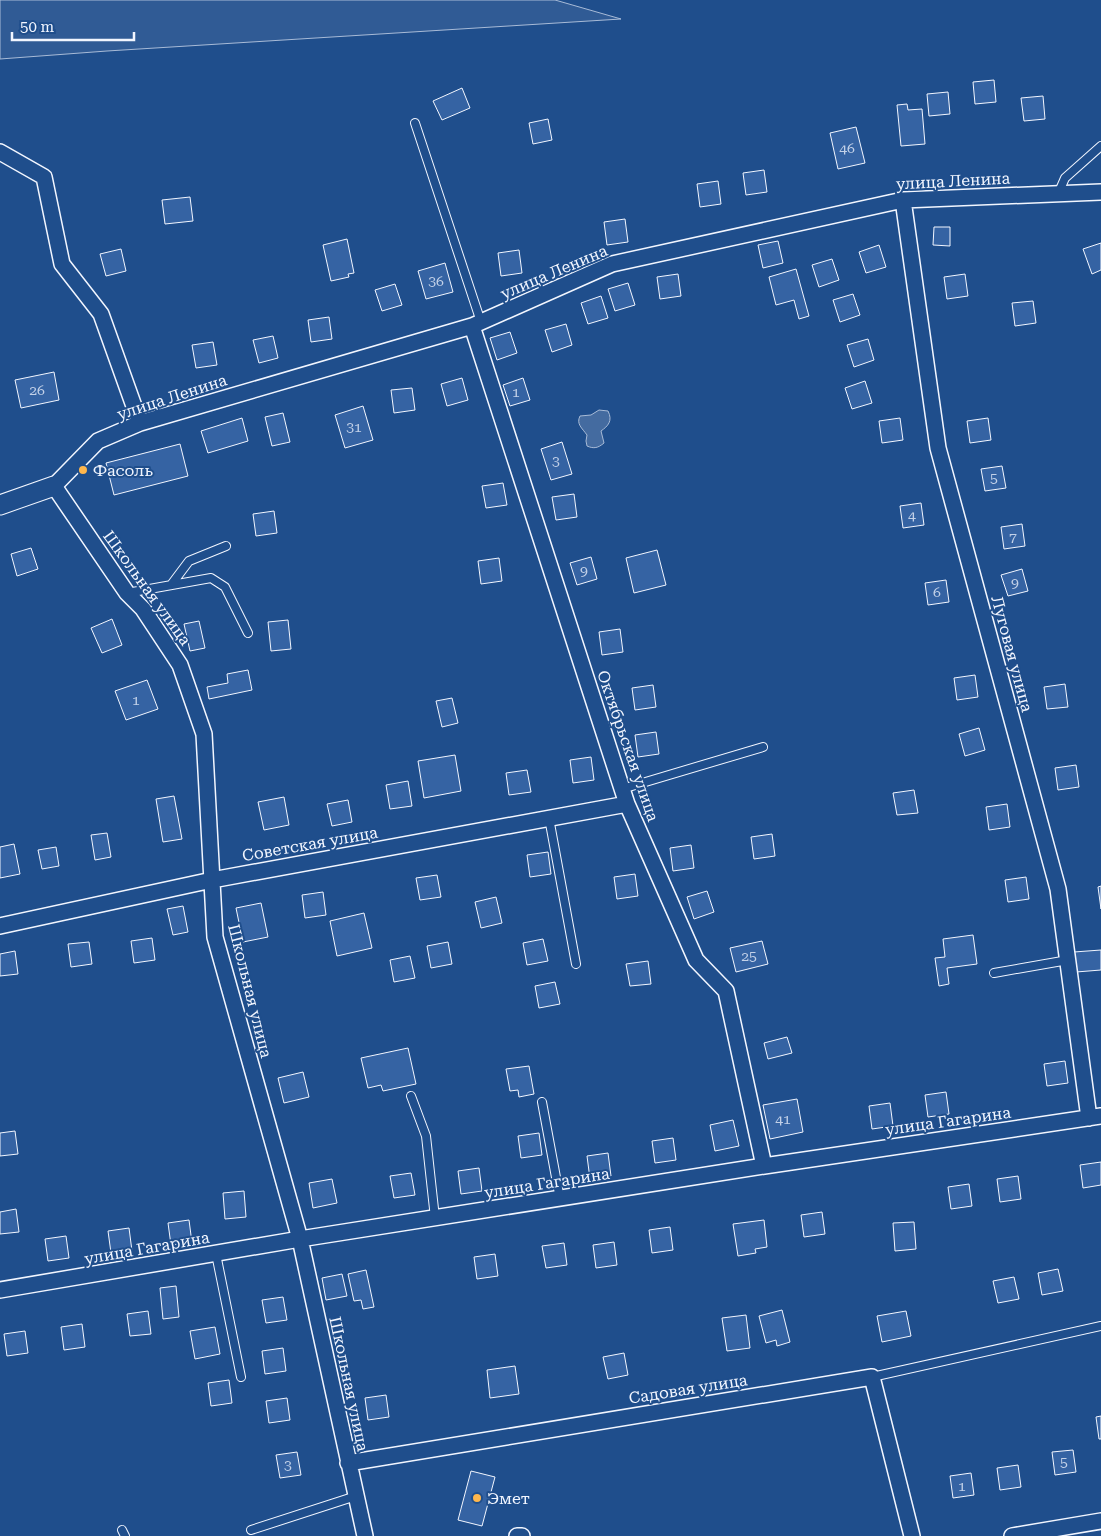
<svg xmlns="http://www.w3.org/2000/svg" width="1101" height="1536" font-family="'Roboto Serif',serif">
<rect width="100%" height="100%" fill="#1f4e8c"/>
<path fill="#305b95" stroke="#a8bbd7" d="M0 0H555L621 19 107 51 0 59Z"/>
<path fill="#446ba0" stroke="#a8bbd7" d="M599 410 608 411C613 421 608 426 601 431L604 443C598 448 594 449 587 446L586 441 587 435C582 428 576 424 580 416L591 415Z"/>
<path fill="#3563a3" stroke="#f2f6ff" d="M994 80 996 102 975 104 973 82Z
M462 88 470 108 442 120 433 101Z
M948 92 950 114 929 116 927 94Z
M1043 96 1045 119 1024 121 1021 98Z
M907 104 908 110 922 109 925 144 901 146 897 105Z
M548 119 552 140 533 144 529 123Z
M856 127 865 163 838 169 830 133Z
M764 170 767 192 746 195 743 173Z
M718 181 721 204 700 207 697 184Z
M190 197 193 221 165 224 162 200Z
M625 219 628 242 607 245 604 222Z
M934 227H950V246L933 245Z
M347 239 354 273 348 274 349 277 331 281 323 245Z
M778 241 783 263 763 268 758 245Z
M1101 243V270L1092 274 1083 249Z
M879 245 886 267 866 273 859 252Z
M121 249 126 271 106 276 100 254Z
M519 250 522 273 501 276 498 253Z
M832 259 839 280 819 287 812 265Z
M445 263 453 292 426 299 418 271Z
M796 269 809 316 799 319 794 300 776 305 769 277Z
M678 274 681 296 660 299 657 277Z
M965 274 968 296 947 299 944 277Z
M628 283 635 305 615 311 608 289Z
M395 284 402 305 382 311 375 290Z
M853 294 860 315 840 322 833 300Z
M601 296 608 318 588 324 581 303Z
M1033 301 1036 323 1015 326 1012 303Z
M329 317 332 339 311 342 308 320Z
M566 324 572 345 552 352 545 330Z
M510 332 517 353 497 360 490 338Z
M273 336 278 358 259 363 253 340Z
M868 339 874 360 854 367 847 345Z
M213 342 217 365 196 368 192 345Z
M54 372 59 400 21 408 15 380Z
M462 378 468 400 447 406 441 384Z
M523 378 530 400 510 406 503 385Z
M865 381 872 403 852 409 845 388Z
M412 388 415 410 394 413 391 390Z
M363 406 373 440 345 448 335 415Z
M283 413 290 442 272 446 265 417Z
M242 418 248 441 208 453 201 431Z
M900 418 903 440 882 443 879 421Z
M988 418 991 440 970 443 967 421Z
M562 442 572 474 551 480 541 449Z
M180 444 188 476 114 495 106 463Z
M1002 466 1006 488 985 491 981 469Z
M503 483 507 505 486 508 482 486Z
M574 494 577 517 556 520 552 497Z
M921 503 924 525 903 528 900 506Z
M274 511 277 533 256 536 253 514Z
M1022 524 1025 546 1004 549 1001 527Z
M31 548 38 569 17 576 11 554Z
M657 550 666 585 634 593 626 558Z
M591 557 597 579 577 585 570 563Z
M499 558 502 581 481 584 478 561Z
M1022 569 1028 591 1008 596 1001 575Z
M946 580 949 602 928 605 925 583Z
M112 619 122 645 102 653 91 628Z
M288 620 291 649 271 651 268 622Z
M199 621 205 648 190 651 184 624Z
M620 629 623 652 602 655 599 632Z
M248 670 252 690 209 699 207 687 228 683 227 674Z
M975 675 978 697 957 700 954 678Z
M147 680 158 709 126 720 115 691Z
M1065 684 1068 707 1047 709 1044 687Z
M653 685 656 707 635 710 632 688Z
M452 698 458 723 442 727 436 701Z
M979 728 985 750 965 756 959 734Z
M656 732 659 754 638 757 635 735Z
M455 755 461 791 424 798 418 761Z
M591 757 594 780 573 783 570 760Z
M1076 765 1079 787 1058 790 1055 768Z
M527 770 531 792 509 795 506 773Z
M408 781 412 806 390 809 386 785Z
M914 790 918 813 897 815 893 793Z
M174 796 182 839 163 842 156 799Z
M284 797 289 825 264 830 258 802Z
M348 800 352 822 332 826 327 804Z
M1007 804 1010 827 989 830 986 807Z
M107 833 111 857 95 860 91 835Z
M772 834 775 856 754 859 751 837Z
M14 844 20 874 0 878V847Z
M691 845 694 868 673 871 670 848Z
M56 847 59 866 42 869 38 850Z
M548 852 551 874 530 877 527 855Z
M635 874 638 896 617 899 614 877Z
M437 875 441 897 420 900 416 878Z
M1026 877 1029 899 1008 902 1005 880Z
M1101 886V909L1098 887Z
M707 891 714 912 694 919 687 897Z
M323 892 326 915 305 918 302 895Z
M496 897 502 923 481 928 475 902Z
M261 903 268 937 243 942 236 908Z
M183 906 188 932 173 935 167 909Z
M364 913 372 948 337 956 330 921Z
M973 935 977 964 947 968 949 984 939 986 935 958 945 957 943 939Z
M152 938 155 960 134 963 131 941Z
M543 939 548 961 527 965 523 943Z
M762 941 768 964 736 972 730 948Z
M89 942 92 964 71 967 68 944Z
M448 942 452 964 431 968 427 946Z
M1101 950V970L1076 972 1074 952Z
M15 951 18 974 0 976V954Z
M410 956 415 978 394 982 390 960Z
M648 961 651 984 630 986 626 964Z
M555 982 560 1004 539 1008 535 986Z
M787 1037 792 1053 768 1059 764 1043Z
M408 1048 416 1084 383 1091 381 1085 368 1088 361 1058Z
M1065 1061 1068 1083 1047 1086 1044 1064Z
M529 1066 534 1094 519 1097 518 1090 510 1091 506 1069Z
M303 1072 309 1097 284 1103 278 1078Z
M946 1092 949 1114 928 1117 925 1095Z
M797 1099 803 1132 770 1139 763 1105Z
M890 1103 893 1126 872 1129 869 1106Z
M733 1120 739 1146 715 1151 710 1125Z
M15 1131 18 1154 0 1156V1133Z
M539 1133 542 1155 521 1158 518 1136Z
M673 1138 676 1160 655 1163 652 1141Z
M608 1153 611 1176 590 1179 587 1156Z
M1101 1162V1185L1083 1188 1080 1165Z
M479 1168 482 1191 461 1194 458 1171Z
M411 1173 415 1195 394 1198 390 1176Z
M1018 1176 1021 1199 1000 1202 997 1179Z
M332 1179 337 1203 313 1208 309 1183Z
M969 1184 972 1206 951 1209 948 1187Z
M244 1191 246 1217 225 1219 223 1193Z
M16 1209 19 1232 0 1234V1212Z
M822 1212 825 1234 804 1237 801 1215Z
M189 1220 192 1243 171 1245 168 1223Z
M764 1220 767 1247 755 1249 756 1253 738 1256 733 1224Z
M914 1222 916 1249 895 1251 893 1223Z
M670 1227 673 1250 652 1253 649 1230Z
M129 1228 132 1251 111 1253 108 1231Z
M66 1236 69 1258 48 1261 45 1239Z
M614 1242 617 1265 596 1268 593 1245Z
M564 1243 567 1265 546 1268 542 1246Z
M495 1254 498 1276 477 1279 474 1257Z
M1058 1269 1063 1291 1042 1295 1038 1273Z
M366 1270 374 1307 363 1309 361 1300 354 1301 348 1274Z
M342 1274 347 1296 326 1300 322 1278Z
M1014 1277 1019 1299 998 1303 993 1281Z
M176 1286 179 1317 163 1319 160 1288Z
M283 1297 287 1320 266 1323 262 1300Z
M782 1310 790 1342 777 1346 776 1340 766 1343 759 1316Z
M148 1311 151 1334 130 1336 127 1314Z
M906 1311 911 1336 882 1342 877 1316Z
M746 1315 750 1348 727 1351 722 1318Z
M82 1324 85 1347 64 1350 61 1327Z
M215 1327 220 1354 195 1359 190 1331Z
M25 1331 28 1353 7 1356 4 1334Z
M283 1348 286 1371 265 1374 262 1351Z
M624 1353 628 1375 608 1379 603 1357Z
M515 1366 519 1394 490 1398 487 1370Z
M229 1380 232 1403 211 1406 208 1383Z
M386 1395 389 1417 368 1420 365 1398Z
M287 1398 290 1420 269 1423 266 1401Z
M1101 1416V1439H1099L1096 1417Z
M1073 1450 1076 1472 1055 1475 1052 1452Z
M297 1452 301 1475 280 1478 276 1455Z
M1018 1465 1021 1487 1000 1490 997 1468Z
M471 1471 495 1477 482 1526 458 1520Z
M971 1473 974 1495 953 1498 950 1476Z"/>
<g fill="none" stroke-linecap="round" stroke-linejoin="round">
<defs>
<path id="service" d="M415 123 481 322
M1058 194 1065 178 1101 146
M171 585 189 561 226 546
M127 593 211 578 225 587 248 633
M622 789 763 747
M549 818 576 964
M994 973 1068 960
M411 1096 426 1136 435 1218
M542 1102 560 1199
M216 1254 241 1377
M872 1377 1101 1326
M122 1530 125 1536
M251 1530 356 1496"/>
<path id="minor" d="M0 152 44 177 62 264 101 314 140 423
M903 200 938 448 1058 889 1089 1118
M472 326 627 804 696 960 726 991 764 1166
M0 926 212 880 627 804
M0 1290 300 1239 764 1166 1101 1116
M348 1463 872 1377 912 1536
M365 1536 300 1239 215 937 204 734 180 665 143 609 127 593 54 486 98 441 140 423 472 326 612 264 903 200 1101 192
M517 1536H522
M1012 1536 1101 1521"/>
<path id="tertiary" d="M0 505 54 486"/>
</defs>
<use href="#service" stroke="#f2f6ff" stroke-width="10"/>
<use href="#minor" stroke="#f2f6ff" stroke-width="18"/>
<use href="#tertiary" stroke="#f2f6ff" stroke-width="21"/>
<use href="#service" stroke="#1f4e8c" stroke-width="8"/>
<use href="#minor" stroke="#1f4e8c" stroke-width="15"/>
<use href="#tertiary" stroke="#1f4e8c" stroke-width="19"/>
</g>
<g fill="#ffb74d" stroke="#1f4e8c" stroke-width="2">
<circle cx="83" cy="470" r="5"/>
<circle cx="477" cy="1498" r="5"/>
</g>
<g text-anchor="middle" dominant-baseline="central" stroke-width="4" stroke-linejoin="round" paint-order="stroke">
<g font-size="14" fill="#c3d1e8">
<text x="847" y="148">46</text>
<text x="436" y="281">36</text>
<text x="37" y="390">26</text>
<text x="516" y="392">1</text>
<text x="354" y="427">31</text>
<text x="556" y="461">3</text>
<text x="994" y="478">5</text>
<text x="912" y="515">4</text>
<text x="1013" y="537">7</text>
<text x="584" y="571">9</text>
<text x="1015" y="583">9</text>
<text x="937" y="592">6</text>
<text x="136" y="700">1</text>
<text x="749" y="956">25</text>
<text x="783" y="1119">41</text>
<text x="1064" y="1462">5</text>
<text x="288" y="1465">3</text>
<text x="962" y="1486">1</text>
</g>
<g font-size="16" fill="#f2f6ff" stroke="#1f4e8c">
<text transform="translate(953 181) rotate(-3)">улица Ленина</text>
<text transform="translate(554 272) rotate(-23)">улица Ленина</text>
<text transform="translate(172 397) rotate(-18)">улица Ленина</text>
<text transform="translate(147 588) rotate(54)">Школьная улица</text>
<text transform="translate(1012 654) rotate(75)">Луговая улица</text>
<text transform="translate(628 746) rotate(71)">Октябрьская улица</text>
<text transform="translate(310 844) rotate(-10)">Советская улица</text>
<text transform="translate(250 991) rotate(76)">Школьная улица</text>
<text transform="translate(948 1121) rotate(-8)">улица Гагарина</text>
<text transform="translate(547 1183) rotate(-9)">улица Гагарина</text>
<text transform="translate(147 1248) rotate(-10)">улица Гагарина</text>
<text transform="translate(349 1384) rotate(78)">Школьная улица</text>
<text transform="translate(688 1389) rotate(-9)">Садовая улица</text>
</g>
<g font-size="16" fill="#f2f6ff" stroke="#1f4e8c" text-anchor="start">
<text x="93" y="470">Фасоль</text>
<text x="487" y="1498">Эмет</text>
</g>
</g>
<path d="M12 32v8h122v-8" fill="none" stroke="#f2f6ff" stroke-width="2.5"/>
<text x="20" y="32" font-size="15" fill="#f2f6ff" stroke="#1f4e8c" stroke-width="4" paint-order="stroke">50 m</text>
</svg>
